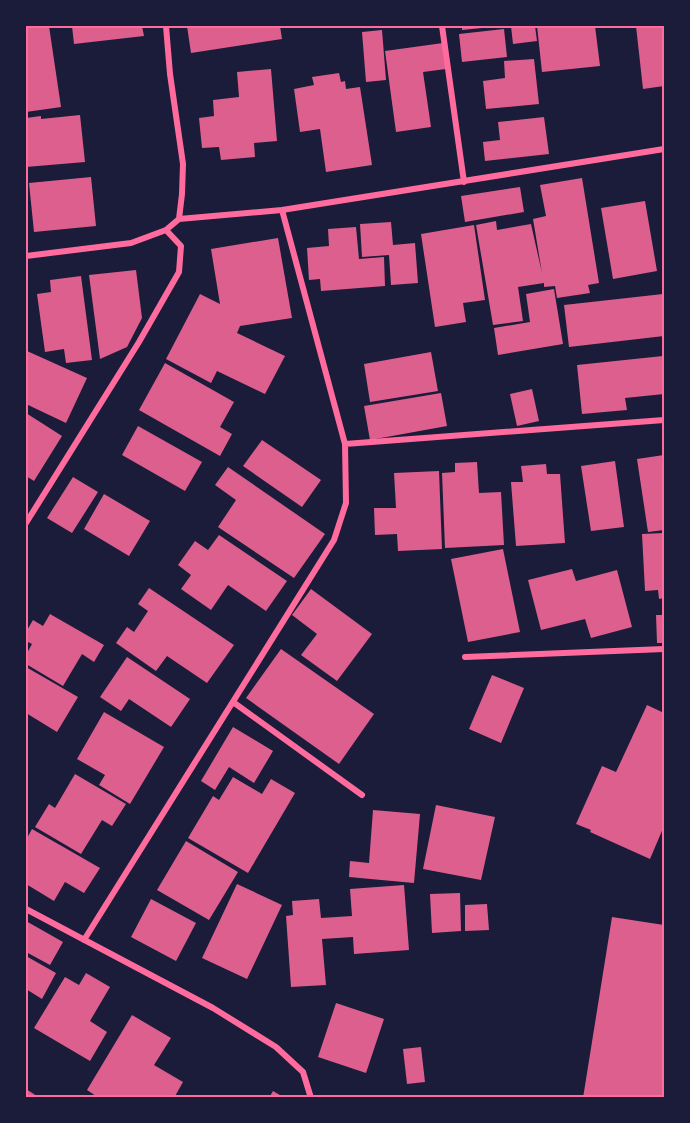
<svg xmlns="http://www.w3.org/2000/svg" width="690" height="1123" font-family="Raleway,sans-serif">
<rect width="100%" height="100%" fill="#1b1b3a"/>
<path fill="#dd5f8e" d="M26 26H49L61 107 26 112Z
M72 26H142L144 36 74 44Z
M187 26H280L282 39 191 53Z
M462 26H492V27L462 30Z
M511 26H535L537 41 513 44Z
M537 26H595L600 66 542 72Z
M636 26H664V86L643 89Z
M504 29 507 57 462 62 459 34Z
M382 30 386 80 366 82 362 32Z
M443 43 446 69 423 72 431 127 396 132 385 51Z
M534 59 539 104 486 109 483 81 505 78 504 61Z
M271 69 277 141 254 143 255 157 221 160 219 147 202 148 199 118 214 116 213 100 239 97 237 72Z
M339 73 341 82 345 81 346 89 360 87 372 165 326 172 320 129 300 132 294 89 314 85 312 77Z
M80 115 85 162 26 167V118L41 116V119Z
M544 117 549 154 485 161 483 142 500 140 498 122Z
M91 177 96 226 34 232 29 183Z
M582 178 599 283 588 285 590 293 557 298 555 286 544 287V283L518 287 523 321 493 325 476 225 496 221 497 230 531 224 542 273 533 219 546 216 540 185Z
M520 187 524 212 465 222 461 196Z
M645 201 657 271 613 279 601 208Z
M391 222 393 245 415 243 418 283 391 285 389 255 362 257 360 224Z
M474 225 485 300 463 303 466 322 435 327 421 234Z
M356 227 359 259 384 257 385 286 321 291 320 279 309 280 307 248 329 246 328 229Z
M278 238 292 318 240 326 237 333 285 356 265 394 217 371 211 383 166 359 200 294 220 304 211 249Z
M136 270 142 318 127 347 100 359 89 275Z
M81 276 92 360 66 363 64 349 45 352 37 294 51 292 50 280Z
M554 289 563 344 498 355 494 328 530 322 526 294Z
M663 294 664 336 569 347 564 305Z
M27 351 87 378 66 423 26 404V354Z
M431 352 438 391 370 402 364 364Z
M663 356 664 394 625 398 627 410 582 414 577 365Z
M165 363 234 402 220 427 232 434 220 456 139 410Z
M532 389 539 421 517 426 510 394Z
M441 393 447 426 370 440 364 406Z
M26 413 62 436 34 481 26 476Z
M138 426 202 462 185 491 122 455Z
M262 440 321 480 302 507 243 466Z
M664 455V530L648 532 637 459Z
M615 461 624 527 591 531 581 466Z
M477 462 479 493 501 492 504 545 445 548 442 473 455 472V463Z
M546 464 547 474H560L565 543 516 546 511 482H523L521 466Z
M228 467 325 534 294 578 218 527 236 500 215 485Z
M439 471 442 549 398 551 397 534 375 535 374 508H396L394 473Z
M73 477 98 492 72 533 47 518Z
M104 494 150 521 129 556 84 529Z
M664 533V598L659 599 658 590 645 591 642 534Z
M219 535 287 581 266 611 228 585 211 610 181 589 191 575 178 565 195 541 208 550Z
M503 549 520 632 468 642 451 559Z
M572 569 576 581 617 570 632 627 591 638 585 619 541 630 528 580Z
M149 588 234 645 207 683 167 656 156 671 116 643 127 627 134 632 148 611 138 604Z
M311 589 372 634 337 681 301 655 317 634 292 615Z
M50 614 104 645 94 662 82 654 63 686 26 664V655L32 644 26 641V632L33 620 43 626Z
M656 615H664V643H657Z
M281 649 374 714 339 764 246 698Z
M127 657 190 699 171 727 129 699 121 711 100 697Z
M26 667 78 697 57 732 26 713Z
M492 675 524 688 501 743 469 729Z
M647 705 664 713V826L650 859 590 832 591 830 576 824 602 766 616 772Z
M104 712 164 747 130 804 99 785 105 775 77 759Z
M233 727 273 751 254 783 229 767 215 790 201 781Z
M75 774 126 804 112 826 102 820 81 854 35 827 49 804 55 808Z
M233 777 262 794 271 779 295 793 248 873 188 838 213 796 219 800Z
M436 805 495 817 481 880 423 869Z
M373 810 420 814 414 883 349 877 350 861 369 863Z
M32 829 100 868 84 893 65 882 54 901 26 884V840Z
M186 841 238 872 209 920 157 890Z
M237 884 282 905 247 979 202 958Z
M404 885 409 950 354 954 353 937 322 939 326 985 291 987 286 916 293 915 292 901 319 899 321 918 352 916 350 889Z
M460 893 461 931 432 933 430 894Z
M151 899 196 923 176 961 131 937Z
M487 904 489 930 465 931V905Z
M612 917 664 925V1098H583Z
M26 921 63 942 50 965 26 952Z
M26 956 56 973 42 999 26 989Z
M86 973 110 987 90 1021 107 1032 90 1061 34 1028 65 977 79 985Z
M336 1003 384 1019 366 1073 318 1057Z
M132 1015 171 1038 154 1065 183 1082 174 1098H99L87 1090Z
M421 1047 425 1082 407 1084 403 1049Z
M26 1089 40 1098H26Z
M273 1091 285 1098H269Z"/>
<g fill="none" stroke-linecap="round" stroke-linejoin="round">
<path stroke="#ff6b9d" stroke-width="6" d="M442 26 464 182
M179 219 282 210 664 149
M26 256 131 243 166 230 179 219 182 194 183 164 170 74 166 26
M345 444 664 420
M26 523 139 342 179 272 181 246 166 230
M465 657 664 649
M233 702 362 795
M26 909 213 1008 276 1047 303 1072 311 1098
M84 940 334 540 346 503 345 444 282 210"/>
</g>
<rect width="690" height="1123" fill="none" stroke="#1b1b3a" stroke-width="54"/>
<rect x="27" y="27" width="636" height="1069" fill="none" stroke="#ff6b9d" stroke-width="2"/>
</svg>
